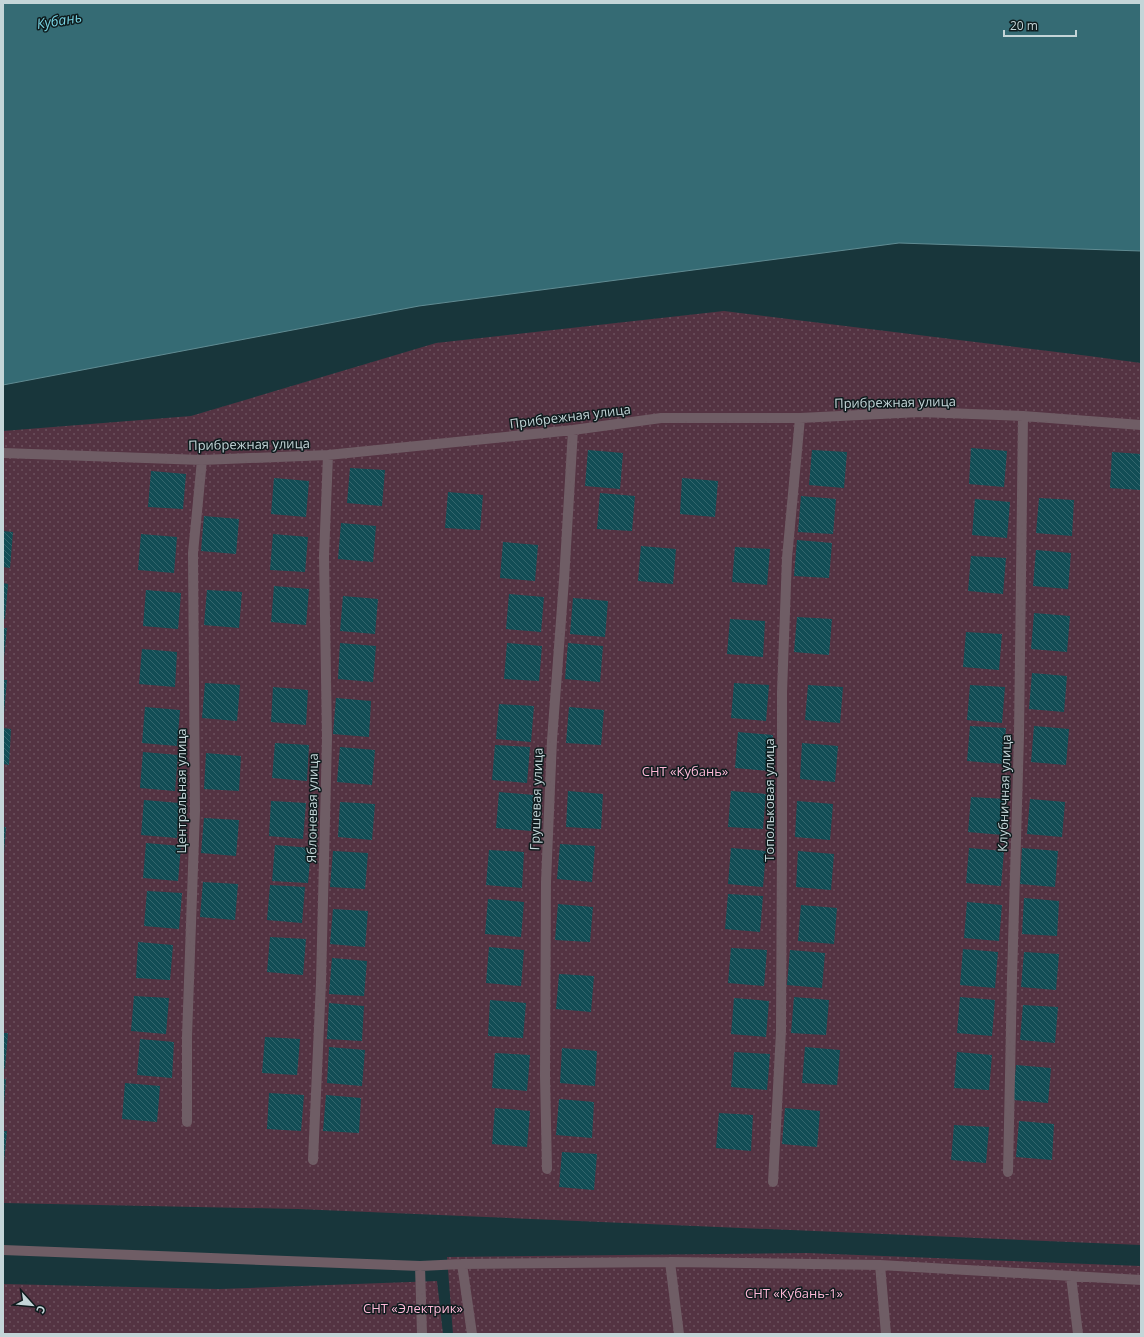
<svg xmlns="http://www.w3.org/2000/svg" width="1144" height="1337" font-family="'Open Sans',sans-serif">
<defs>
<pattern id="garden-dots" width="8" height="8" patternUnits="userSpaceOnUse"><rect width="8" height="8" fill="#543342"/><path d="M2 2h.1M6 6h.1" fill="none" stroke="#6b505d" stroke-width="1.8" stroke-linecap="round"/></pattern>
<pattern id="building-back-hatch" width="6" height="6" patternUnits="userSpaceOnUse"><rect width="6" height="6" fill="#124d55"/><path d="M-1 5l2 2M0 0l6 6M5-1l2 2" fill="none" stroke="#33666d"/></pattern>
</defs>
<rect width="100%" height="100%" fill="#18363b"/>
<path fill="url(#garden-dots)" d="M724 311 1089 356 1141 363V1245L298 1209 3 1203V431L191 416 436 343Z
M807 1253 1141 1266V1334H453L447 1257Z
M437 1281 443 1334H3V1284L219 1289Z"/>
<path fill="#356b74" stroke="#608b92" d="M3 3H1141V251L899 243 419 306 3 385Z"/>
<path fill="url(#building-back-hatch)" d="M971 448 1007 451 1004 487 969 484Z
M588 450 623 453 620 489 585 486Z
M812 450 847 452 844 488 809 485Z
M1112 452 1141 454V490L1110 488Z
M350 468 385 470 382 506 347 503Z
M151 471 186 474 183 509 148 507Z
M274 478 309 481 306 517 271 514Z
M682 478 718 481 715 517 680 514Z
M448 492 483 495 480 530 445 528Z
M600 493 635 496 632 531 597 529Z
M801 496 836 499 833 534 798 532Z
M1039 498 1074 500 1072 536 1036 533Z
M975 499 1010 502 1007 538 972 535Z
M204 516 239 519 236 554 201 551Z
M341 523 376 526 373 562 338 559Z
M3 531 13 532 10 568 3 567Z
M141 534 177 537 174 573 138 570Z
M273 534 308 537 305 572 270 570Z
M797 540 832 543 829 578 794 576Z
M503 542 538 545 535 581 500 578Z
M641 546 676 549 673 584 638 581Z
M735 547 770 549 767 585 732 582Z
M1036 550 1071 553 1068 589 1033 586Z
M971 556 1006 558 1003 594 968 591Z
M3 583 8 584 5 619H3Z
M274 586 309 589 306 625 271 622Z
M146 590 181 593 178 629 143 626Z
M207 590 242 592 239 628 204 625Z
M509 594 544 597 541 632 506 629Z
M343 596 378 599 375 634 340 631Z
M573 598 608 601 605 637 570 634Z
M1034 613 1070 616 1067 652 1031 649Z
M797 617 832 619 829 655 794 652Z
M730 619 765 621 763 657 727 654Z
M3 628H7L4 658H3Z
M966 632 1002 634 999 670 963 667Z
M340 643 376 646 373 682 338 679Z
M507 643 542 646 539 681 504 679Z
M568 643 603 646 600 682 565 679Z
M142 649 177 652 175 687 139 684Z
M1032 673 1067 676 1064 712 1029 709Z
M3 680H7L4 714H3Z
M205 683 240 685 237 721 202 718Z
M734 683 769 685 766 721 731 718Z
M808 685 843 687 840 723 805 720Z
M970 685 1005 687 1002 723 967 720Z
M273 687 308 690 306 725 271 722Z
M336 698 371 701 369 737 333 734Z
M499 704 534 706 531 742 496 739Z
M145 707 180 710 177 746 142 743Z
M569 707 604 710 601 745 566 743Z
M970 726 1006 728 1003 764 967 761Z
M1034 726 1069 729 1066 765 1031 762Z
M3 728 11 729 9 765 3 764Z
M738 732 773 735 770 771 735 768Z
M275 743 309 745 307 781 272 778Z
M802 743 838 746 835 782 800 779Z
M495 745 530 747 527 783 492 780Z
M340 747 375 750 372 785 337 782Z
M143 752 178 755 175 791 140 788Z
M206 753 241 756 239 791 204 789Z
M568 791 603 794 601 829 566 827Z
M731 791 766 794 763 829 728 827Z
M499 792 534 795 531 831 496 828Z
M971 797 1006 799 1003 835 968 832Z
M1030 799 1065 802 1062 837 1027 834Z
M144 800 179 803 177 838 141 835Z
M271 801 306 803 303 839 269 836Z
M797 801 833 804 830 840 795 837Z
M340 802 375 804 372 840 338 837Z
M204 818 239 820 236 856 201 853Z
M3 827H6L4 854H3Z
M146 843 181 846 178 881 143 878Z
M560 844 595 846 592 882 557 879Z
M275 845 311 848 308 883 272 881Z
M731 848 766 851 763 887 728 884Z
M969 848 1004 851 1001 886 966 883Z
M1022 848 1058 851 1055 887 1020 884Z
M489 850 524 852 522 888 486 885Z
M333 851 368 853 365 889 330 887Z
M798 851 834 854 831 890 796 887Z
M203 882 238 884 235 920 200 917Z
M270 885 305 887 302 923 267 920Z
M147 891 182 893 179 929 144 926Z
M728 894 763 896 760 932 725 929Z
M1024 898 1059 901 1057 936 1022 934Z
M488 899 524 902 521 937 485 934Z
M967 902 1002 905 999 941 964 938Z
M558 904 593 907 590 942 555 940Z
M801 905 837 908 834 944 798 941Z
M333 909 368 911 365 947 330 944Z
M270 937 306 939 303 975 267 972Z
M138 942 173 945 170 980 136 978Z
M489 947 524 950 521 986 486 983Z
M731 948 767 950 764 986 728 983Z
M963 949 998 952 995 988 960 985Z
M790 950 825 953 822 988 787 985Z
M1024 952 1059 954 1056 990 1021 987Z
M332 958 367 961 364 996 329 994Z
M559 974 594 976 591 1012 556 1009Z
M134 996 169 998 166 1034 131 1031Z
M794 997 829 1000 826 1035 791 1033Z
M960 997 995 1000 992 1036 957 1033Z
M734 998 769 1001 766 1037 731 1034Z
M490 1000 526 1003 523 1038 488 1036Z
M329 1003 364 1006 362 1041 327 1039Z
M1023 1005 1058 1007 1055 1043 1020 1040Z
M3 1033H8L5 1069 3 1068Z
M265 1037 300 1039 297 1075 262 1073Z
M140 1039 174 1042 172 1078 137 1075Z
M329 1047 365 1050 362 1086 327 1083Z
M805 1047 840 1050 837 1085 802 1083Z
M562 1048 597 1051 595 1086 560 1083Z
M734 1052 770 1054 767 1090 731 1087Z
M957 1052 992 1055 989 1090 954 1088Z
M495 1053 530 1055 527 1091 492 1088Z
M1016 1065 1051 1068 1048 1103 1013 1100Z
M3 1079H6L4 1107H3Z
M125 1083 160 1086 157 1122 122 1119Z
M269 1093 304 1095 301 1131 267 1129Z
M326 1095 361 1098 359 1133 323 1131Z
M559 1099 594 1102 592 1138 556 1135Z
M495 1108 530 1111 527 1147 492 1144Z
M785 1108 820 1111 817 1147 782 1144Z
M719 1113 753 1115 751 1151 716 1148Z
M1019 1121 1054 1124 1052 1160 1016 1157Z
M954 1125 989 1127 986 1163 951 1160Z
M3 1131H7L4 1163H3Z
M562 1152 597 1154 594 1190 559 1187Z"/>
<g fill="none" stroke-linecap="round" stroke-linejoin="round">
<path stroke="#6f5d65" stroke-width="10" d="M3 453 202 460 328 455 573 430 661 418H800L920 412 1023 416 1141 425
M187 1122V1037L195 811 193 553 202 460
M313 1160 321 982 327 738 324 556 328 455
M547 1169 545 1076 546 882 552 740 564 580 573 430
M1008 1172 1012 978 1019 736 1023 416
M773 1182 781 1031 782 840V692L787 558 800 418
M3 1250 420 1266 462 1264 670 1262 880 1265 1141 1280
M670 1262 679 1334
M462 1264 472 1334
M880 1265 886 1334
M420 1266 422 1334
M1071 1276 1078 1334"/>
</g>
<g text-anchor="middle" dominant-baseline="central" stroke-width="3" stroke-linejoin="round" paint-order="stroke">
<g font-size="13" fill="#c4d5d8" stroke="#0e1b1d">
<text transform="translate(895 402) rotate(-1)">Прибрежная улица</text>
<text transform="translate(570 416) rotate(-7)">Прибрежная улица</text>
<text transform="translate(249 444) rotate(-1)">Прибрежная улица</text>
<text transform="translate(181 791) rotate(-90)">Центральная улица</text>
<text transform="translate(1004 793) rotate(-88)">Клубничная улица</text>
<text transform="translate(536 799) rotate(-88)">Грушевая улица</text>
<text transform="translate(769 800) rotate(-90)">Топольковая улица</text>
<text transform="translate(312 808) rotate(-89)">Яблоневая улица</text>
</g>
<g font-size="13" fill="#feb8d7" stroke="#0e1b1d">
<text x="685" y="771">СНТ «Кубань»</text>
<text x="794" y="1293">СНТ «Кубань-1»</text>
<text x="413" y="1308">СНТ «Электрик»</text>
</g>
<g font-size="14" font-style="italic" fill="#77d1e0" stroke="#0e1b1d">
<text transform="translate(59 20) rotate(-9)">Кубань</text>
</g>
</g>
<rect width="1144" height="1337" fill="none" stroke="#c4d5d8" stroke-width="8"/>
<g transform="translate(32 1305) rotate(117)" stroke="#0e1b1d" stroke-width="3" paint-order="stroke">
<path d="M0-3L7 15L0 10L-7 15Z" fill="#c4d5d8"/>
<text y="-6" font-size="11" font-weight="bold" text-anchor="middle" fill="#c4d5d8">С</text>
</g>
<path d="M1004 30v6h72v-6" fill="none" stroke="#c4d5d8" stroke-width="2"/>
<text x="1010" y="30" font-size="12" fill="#c4d5d8" stroke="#0e1b1d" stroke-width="3" paint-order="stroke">20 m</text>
</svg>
